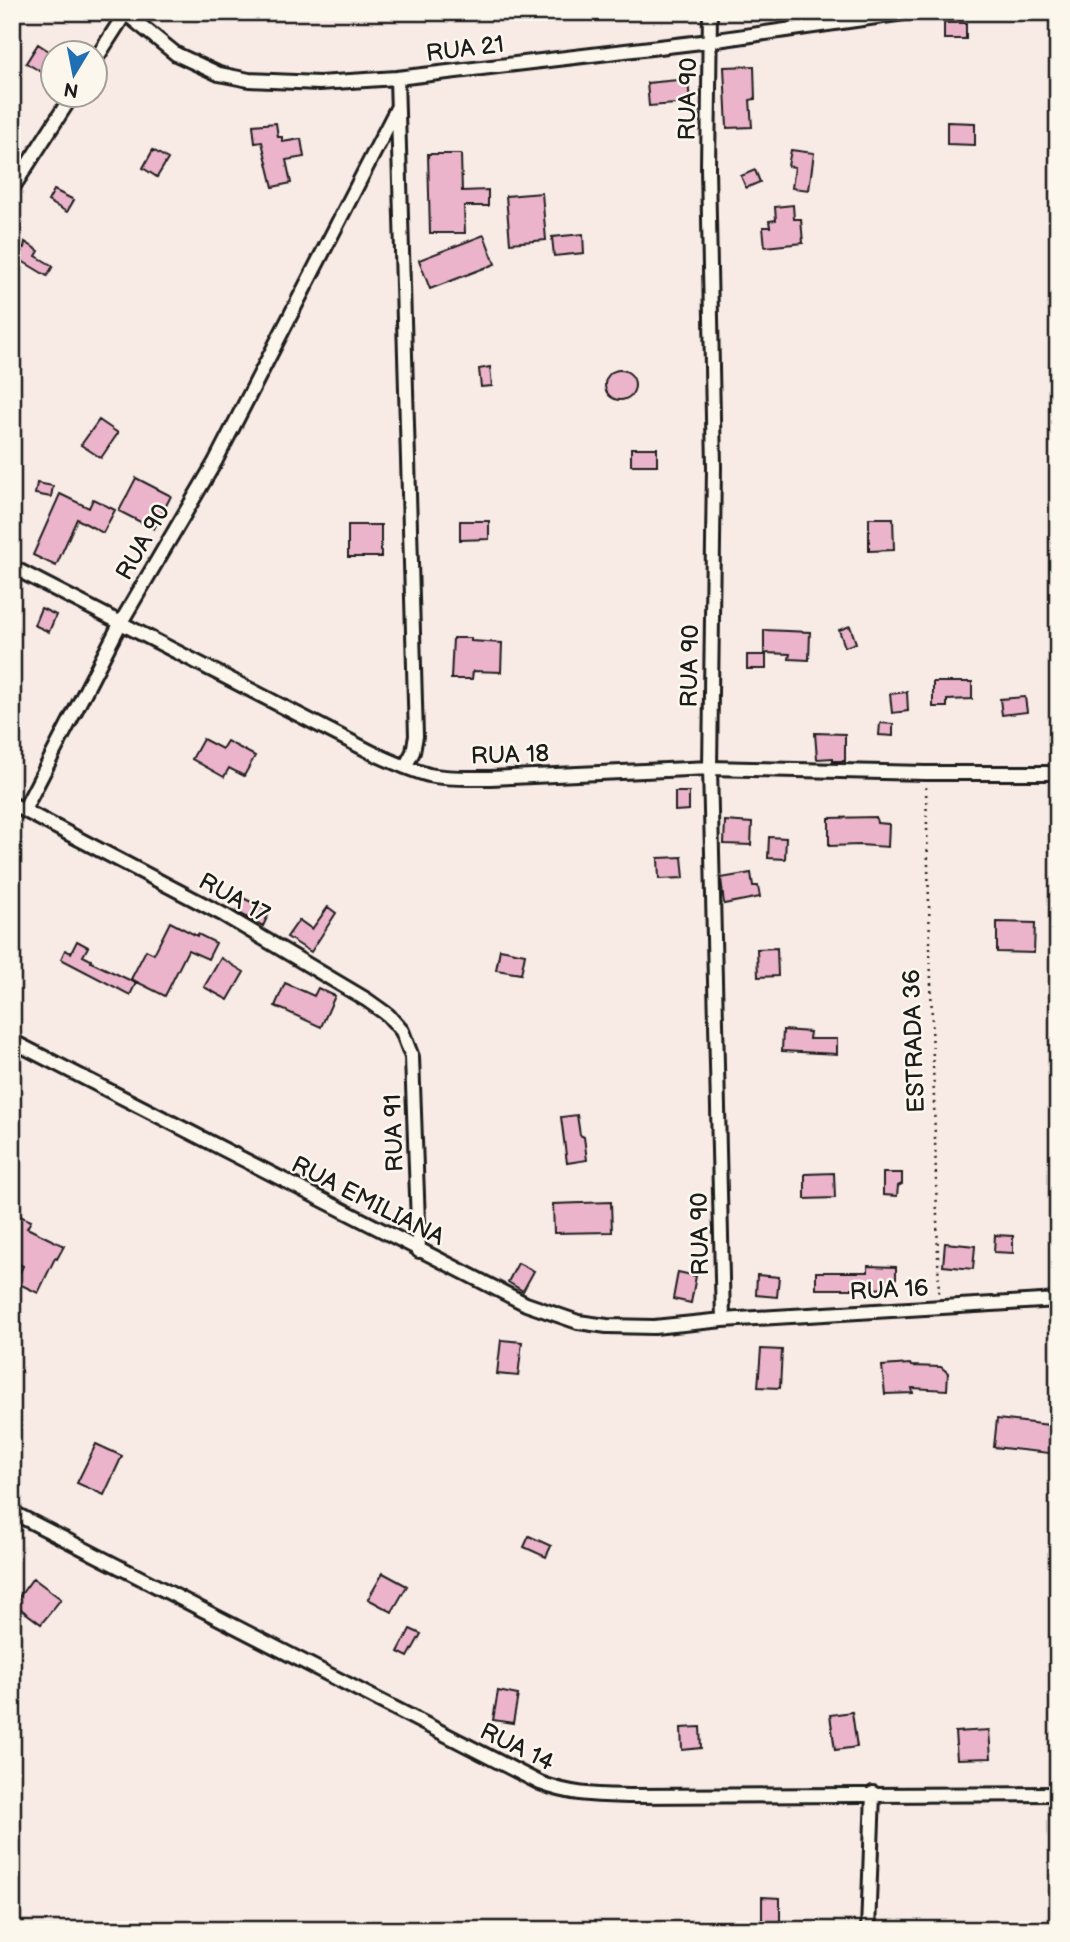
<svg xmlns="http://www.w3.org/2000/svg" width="1070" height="1942" font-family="'Balsamiq Sans',sans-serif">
<rect width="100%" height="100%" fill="#f8eae5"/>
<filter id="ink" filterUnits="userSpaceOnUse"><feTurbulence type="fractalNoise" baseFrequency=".0143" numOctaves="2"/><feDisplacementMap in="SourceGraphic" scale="14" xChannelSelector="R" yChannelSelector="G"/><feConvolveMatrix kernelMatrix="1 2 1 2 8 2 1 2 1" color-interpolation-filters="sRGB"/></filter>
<g filter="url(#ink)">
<path fill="#ecb4cb" stroke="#1c1c1c" stroke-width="2" d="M944 23H966V39H944Z
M38 44 52 53V63L45 74 26 63Z
M754 66 755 99 750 100 752 127 727 128 724 67Z
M688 79 690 103 649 106 647 83Z
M947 122 975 123V145L947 144Z
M276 123 278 137H282V142L301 139 304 157 286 160 291 183 273 187 262 142 255 143 253 125Z
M153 150 168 159 157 177 143 168Z
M791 150 814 153 809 190 792 188 795 167 788 166Z
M428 154H461L462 191 488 190V206H464L465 233H430Z
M755 170 760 182 746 188 741 176Z
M54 190 74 200 67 212 48 201Z
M542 193 546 240 510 243 506 196Z
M793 205 794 219H801L803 243 765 247 763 227H770L769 221 776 220 775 207Z
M583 234 584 253 554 256 552 237Z
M484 235 495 264 430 289 419 260Z
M12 241 24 248 25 242 39 251 36 256 53 266 47 276 12 255Z
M490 367 492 386 481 387 479 369Z
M605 385a15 15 0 1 1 30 0a15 15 0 1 1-30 0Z
M99 420 118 433 101 458 81 445Z
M631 448H657V465H631Z
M136 478 171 496 154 529 119 511Z
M37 483 53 486 51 497 35 494Z
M60 494 89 508 93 499 115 510 103 533 77 519 56 566 33 555Z
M869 518H893L894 550 869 551Z
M460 521H489V539L460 540Z
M348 525H381V557H348Z
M41 608 56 615 49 632 34 625Z
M850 626 856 643 845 647 839 630Z
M764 630 810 632 809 660 789 659 790 654 764 653Z
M453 638H471V641L502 643 501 672 473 671 472 679H451Z
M747 655H766V669H747Z
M933 682H972V699L947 700V707H933Z
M907 692 908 711 892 713 890 694Z
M1025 697 1027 712 1002 715 1000 699Z
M880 723 893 724V736L879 735Z
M815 733 845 734V761H833V758L817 759Z
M203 739 222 749 227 741 255 756 244 776 229 768 224 777 192 759Z
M675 792H689V810L675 811Z
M876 817 877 823 889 824 888 847 860 845 829 846V818Z
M725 821 752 823 751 845 724 844Z
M769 837 786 838 785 859 768 858Z
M682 857 684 878 659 879 658 858Z
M751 873 753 886H758L760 897 724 904 721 878Z
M243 898 270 911 263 926 237 912Z
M328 907 336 913 311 952 287 937 299 920 312 929Z
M170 922 197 936 198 934 216 943 208 959 188 950 165 996 131 979 146 950 154 954Z
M997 922 1035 923 1034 953 997 952Z
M77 941 88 947 83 956 91 960V962L136 983 130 995 61 959 65 950 71 953Z
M777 948 778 976 758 977 757 949Z
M500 949 525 954 521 974 496 970Z
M221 958 244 972 228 1000 204 987Z
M285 983 314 996 318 988 335 996 321 1027 275 1006Z
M783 1030 810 1032 809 1039H837V1054L782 1051Z
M577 1115 580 1135 584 1137 587 1160 567 1163 561 1117Z
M834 1173 835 1198 805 1199V1174Z
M883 1173H902V1184L898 1186 897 1196 883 1195Z
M611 1202 612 1232 554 1233 553 1204Z
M20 1216 31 1221 27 1228 64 1246 57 1259 55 1258 38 1293 15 1282 23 1266 12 1261 19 1246 12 1243V1234Z
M995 1235 1013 1236V1253L994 1252Z
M945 1243 975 1246 973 1269 943 1266Z
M518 1263 534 1271 523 1291 508 1282Z
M868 1266 896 1267V1289L852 1288V1289H816V1272H868Z
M678 1272 696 1276 691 1303 673 1299Z
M757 1275 779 1277 777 1297 756 1295Z
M501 1340 522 1342 518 1376 497 1374Z
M761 1349 782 1350 780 1388 758 1387Z
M910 1364 911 1366 941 1367 948 1373 947 1390 912 1388 913 1393 885 1394 882 1366Z
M997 1419 1058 1426V1454L994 1447Z
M96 1444 122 1456 104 1495 77 1483Z
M529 1536 551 1546 546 1557 524 1547Z
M383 1573 407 1586 392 1612 368 1599Z
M33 1578 61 1599 41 1624 14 1604Z
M410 1629 421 1634 408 1657 398 1652Z
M498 1691 518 1695 513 1723 493 1720Z
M852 1712 857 1747 835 1750 830 1715Z
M700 1727 701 1748 682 1750 681 1728Z
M989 1730 991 1758 957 1759 955 1732Z
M762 1897 780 1898V1930H762Z"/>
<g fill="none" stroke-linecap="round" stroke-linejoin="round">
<defs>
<path id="street" d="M124 12 176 54 219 74 249 80 319 83 397 78 710 41 911 12
M710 12 708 168 714 467 710 768 723 1320
M94 62 126 12
M397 78 416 736 413 752 405 767
M12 189 73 94
M12 567 373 753C391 761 410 770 429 775 449 779 470 778 490 778L710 768 926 773H1058
M12 804 224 915 367 1000 388 1015 402 1031 412 1057 419 1251
M24 810 120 624 215 462 397 108
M12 1041 526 1304 578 1322 607 1326 654 1327 723 1320 1058 1300
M12 1512 540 1783C572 1795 595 1795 628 1796L1058 1794
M868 1930 873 1793"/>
</defs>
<use href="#street" stroke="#1c1c1c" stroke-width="18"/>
<path stroke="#1c1c1c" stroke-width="2.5" stroke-dasharray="2 5" stroke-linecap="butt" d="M926 787 939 1295"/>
<use href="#street" stroke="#fbf7ec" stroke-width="12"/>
</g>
</g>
<g text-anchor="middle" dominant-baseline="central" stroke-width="5" stroke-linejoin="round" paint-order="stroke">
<g font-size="24" fill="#1c1c1c" stroke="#fbf7ec">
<text transform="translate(465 49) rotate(-7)">RUA 21</text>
<text transform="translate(688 99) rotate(-89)">RUA 90</text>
<text transform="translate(143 542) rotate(-60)">RUA 90</text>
<text transform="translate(690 666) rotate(-89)">RUA 90</text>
<text transform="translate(510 755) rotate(-2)">RUA 18</text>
<text transform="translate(234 898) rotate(29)">RUA 17</text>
<text transform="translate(914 1041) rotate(-92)">ESTRADA 36</text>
<text transform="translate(394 1133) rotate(-92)">RUA 91</text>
<text transform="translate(368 1201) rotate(27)">RUA EMILIANA</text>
<text transform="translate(700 1234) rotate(-91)">RUA 90</text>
<text transform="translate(889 1290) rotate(-3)">RUA 16</text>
<text transform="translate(517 1747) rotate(26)">RUA 14</text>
</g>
</g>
<rect width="1070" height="1942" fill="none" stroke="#fbf7ec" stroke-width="42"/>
<rect x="21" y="21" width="1028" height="1900" fill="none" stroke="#1c1c1c" stroke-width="2.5" filter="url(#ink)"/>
<g transform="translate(74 74) rotate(190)"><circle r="33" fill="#fbf7ec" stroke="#a29f99" stroke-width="2"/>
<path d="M0-5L12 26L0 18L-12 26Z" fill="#1f6fb2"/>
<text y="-10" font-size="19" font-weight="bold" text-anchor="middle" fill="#1c1c1c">N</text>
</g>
</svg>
